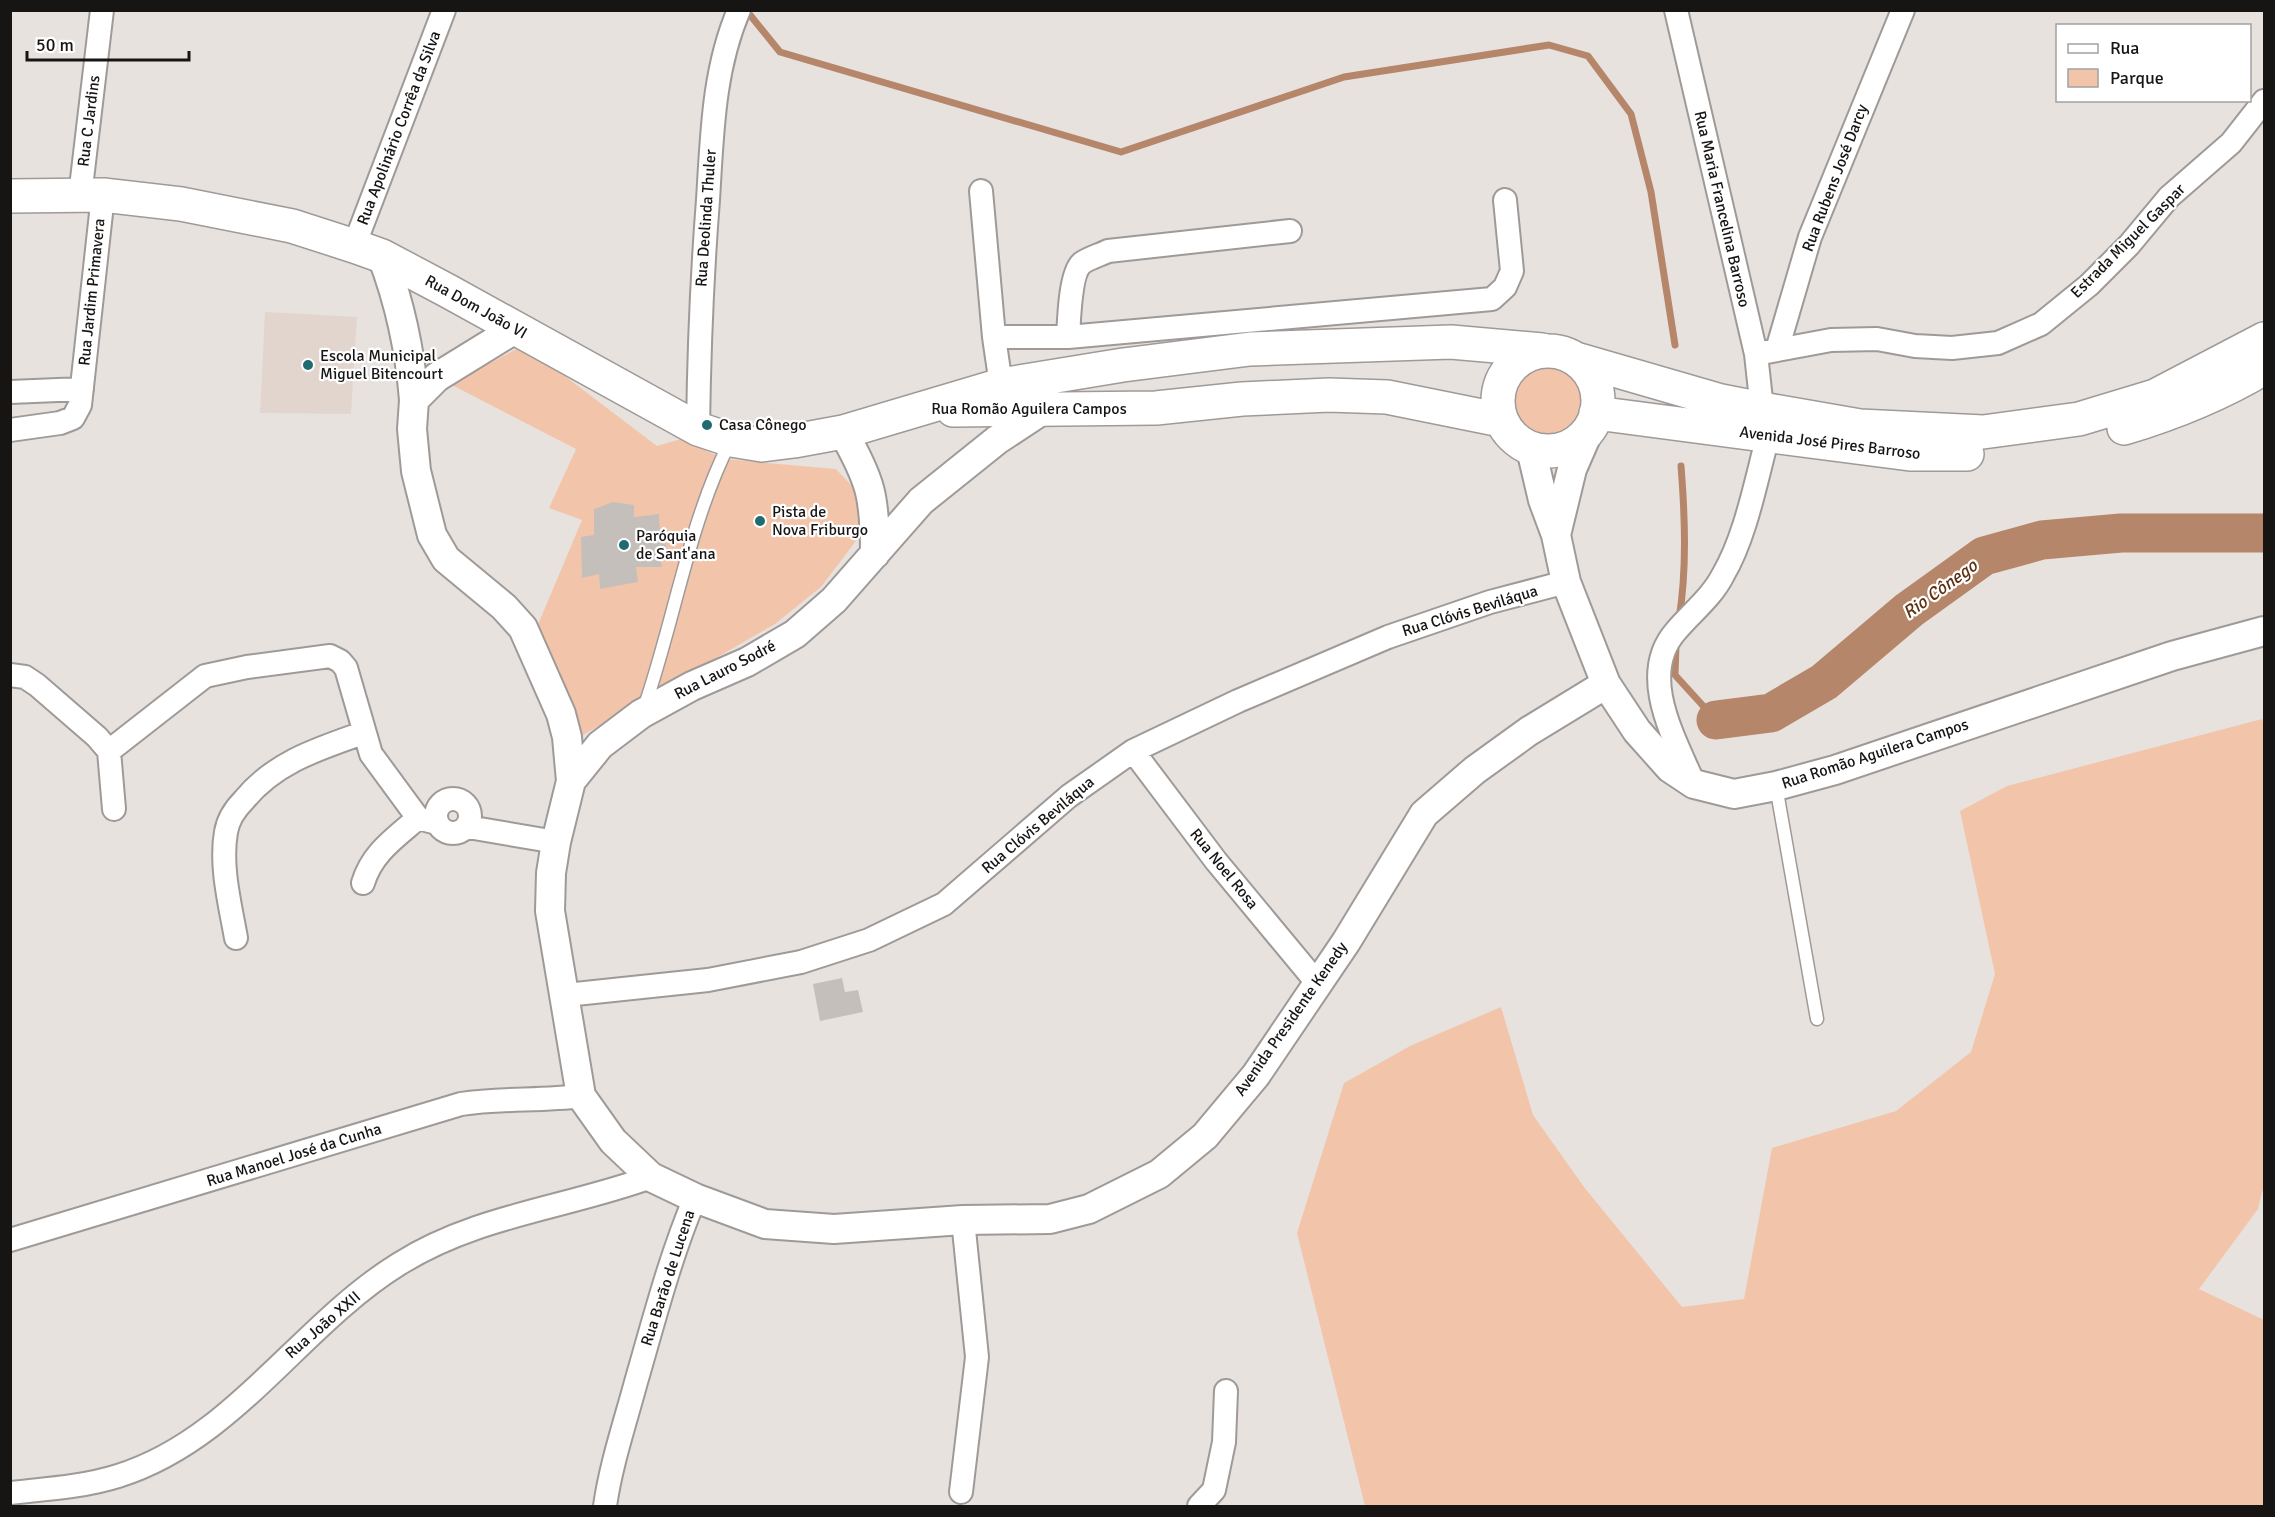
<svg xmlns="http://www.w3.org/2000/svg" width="2275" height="1517" font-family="Signika,sans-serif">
<rect width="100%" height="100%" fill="#e8e2df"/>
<path fill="#e2d5ce" d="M265 312 357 317 351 414 260 413Z"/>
<path fill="#f2c5ab" d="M524 345 657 446 681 439 724 459 836 469 856 490 859 537 821 587 775 624 576 739 534 634 582 520 549 508 576 449 450 384Z
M1513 401a34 34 0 1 1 68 0a34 34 0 1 1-68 0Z
M2262 719 2264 723V1184L2258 1209 2199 1289 2264 1320V1506H1365L1297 1233 1344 1083 1410 1046 1501 1007 1533 1115 1584 1187 1682 1307 1744 1299 1772 1148 1896 1111 1971 1052 1995 974 1960 811 2007 786Z"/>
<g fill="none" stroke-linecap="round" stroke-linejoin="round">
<path stroke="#b6866a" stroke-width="7" d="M746 10 780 52 1121 152 1344 77 1549 45 1588 56 1631 114 1651 192 1675 345
M1679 619C1687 569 1685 517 1681 466
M1676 645 1675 675 1716 720"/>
<path stroke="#b6866a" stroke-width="39" d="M1716 720 1771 713 1824 682 1909 610 1984 556 2042 540 2121 533H2264"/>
</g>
<path fill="#c5bfbc" d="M613 502 634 505V517L659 514 660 530 664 529 667 553 659 552 662 567H636L638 582 600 589 599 574 582 578 581 537 594 535V509Z
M842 978 845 992 858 990 863 1012 820 1021 813 984Z"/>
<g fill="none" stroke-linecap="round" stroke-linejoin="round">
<defs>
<path id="service" d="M644 708C674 622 689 522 730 442
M1776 786 1817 1019"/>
<path id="minor" d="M1676 10 1756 354 1762 409
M981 191 994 337 1001 385
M80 196 102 10
M354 246 444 10
M994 337H1068L1492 299 1505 287 1512 271 1505 200
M1068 337C1069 321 1070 273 1082 263 1089 258 1100 255 1108 251L1290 231
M1777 350 1810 237 1903 10
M1756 354 1831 340 1877 339 1915 346 1952 348 1998 343 2041 324 2089 285 2129 245 2169 197 2231 143 2264 101
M10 392 82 389
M698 429C699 352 702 276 708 200 712 136 713 70 739 10
M10 430 60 423 73 418 80 405 103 195
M10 675 25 677 37 685 97 737 109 751 114 809
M109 751 205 676 247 667 330 656 340 661 346 668 371 754 418 818 437 823
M1133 751 1216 861 1318 984
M1694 784C1675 739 1637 675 1676 631 1691 613 1712 597 1723 575 1746 536 1756 480 1768 436
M436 816a17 17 0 1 1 34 0a17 17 0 1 1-34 0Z
M468 827 556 842
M363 883C372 853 395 838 418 818
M236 938C230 904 220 866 226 832 228 820 236 808 244 800 275 762 318 749 363 733
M566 995 708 980 801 962 869 940 944 904 1069 796 1133 751 1238 701 1388 637 1490 602 1566 582
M10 1240 461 1104C501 1098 541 1101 581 1096
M961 1492 977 1357 963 1220
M10 1493C46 1489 83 1487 118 1476 234 1440 299 1326 399 1264 477 1215 566 1208 651 1177
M605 1506C611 1464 625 1423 636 1382 654 1320 670 1257 695 1198
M1199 1506 1214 1490 1224 1442 1226 1391"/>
<path id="tertiary" d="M382 256C400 303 410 350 414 400
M515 329 437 377 414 400 412 429 416 471 432 535 446 559 504 607 523 628 561 714 567 737 571 781 556 842 551 873 550 911 581 1096 613 1141 651 1177 695 1198 765 1224 834 1229 963 1220 1050 1219 1089 1209 1159 1174 1205 1136 1256 1075 1346 942 1424 814 1475 770 1529 731 1606 684
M843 432C871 481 875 497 875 554
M1531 449 1543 500 1556 535 1566 582 1606 684 1637 731 1670 768 1694 784 1734 794 1776 786 1835 770 2172 656 2264 631
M1556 535 1572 469 1589 430
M571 781 600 745 641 714 692 686 747 662 795 634 834 600 921 501 997 440 1041 411"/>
<path id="secondary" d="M10 196 103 195 181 204 292 226 354 246 382 256 448 291 698 429 731 440 762 445 794 441 843 432 1001 385 1123 365 1250 349 1451 342 1542 350
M1498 401a50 50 0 1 1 100 0a50 50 0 1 1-100 0Z
M1576 359 1721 401 1762 409 1860 426 1983 432 2079 419 2155 396 2264 339
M953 410 1156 408 1242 399 1329 395 1387 397 1501 420
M1596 413 1910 454H1967
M2124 428C2174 413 2219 395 2264 368"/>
</defs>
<use href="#service" stroke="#9f9a97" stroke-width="15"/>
<use href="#minor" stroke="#9f9a97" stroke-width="26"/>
<use href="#tertiary" stroke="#9f9a97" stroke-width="32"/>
<use href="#secondary" stroke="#9f9a97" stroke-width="36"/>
<use href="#service" stroke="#fff" stroke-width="12"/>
<use href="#minor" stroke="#fff" stroke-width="22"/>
<use href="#tertiary" stroke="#fff" stroke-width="28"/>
<use href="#secondary" stroke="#fff" stroke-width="33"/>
</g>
<g fill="#1f6b70" stroke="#fff" stroke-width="2">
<circle cx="308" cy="365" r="6"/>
<circle cx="707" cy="425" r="6"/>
<circle cx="760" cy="521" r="6"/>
<circle cx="624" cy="545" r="6"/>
</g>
<g text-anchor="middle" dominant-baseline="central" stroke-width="4.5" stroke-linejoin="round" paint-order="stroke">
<g font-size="16" fill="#171514" stroke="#fff">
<text transform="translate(89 121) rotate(-83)">Rua C Jardins</text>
<text transform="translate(399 128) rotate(-69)">Rua Apolinário Corrêa da Silva</text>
<text transform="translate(1835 178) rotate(-69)">Rua Rubens José Darcy</text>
<text transform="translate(1722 209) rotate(77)">Rua Maria Francelina Barroso</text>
<text transform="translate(706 218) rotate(-86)">Rua Deolinda Thuler</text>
<text transform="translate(2128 241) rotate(-45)">Estrada Miguel Gaspar</text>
<text transform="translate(92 292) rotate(-84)">Rua Jardim Primavera</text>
<text transform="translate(476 307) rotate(29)">Rua Dom João VI</text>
<text x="1029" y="409">Rua Romão Aguilera Campos</text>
<text transform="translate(1830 443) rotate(7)">Avenida José Pires Barroso</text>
<text transform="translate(1470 611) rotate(-17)">Rua Clóvis Beviláqua</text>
<text transform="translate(725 670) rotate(-27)">Rua Lauro Sodré</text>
<text transform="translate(1875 754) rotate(-18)">Rua Romão Aguilera Campos</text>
<text transform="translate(1038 825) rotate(-40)">Rua Clóvis Beviláqua</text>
<text transform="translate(1224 869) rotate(51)">Rua Noel Rosa</text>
<text transform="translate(1291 1019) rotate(-55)">Avenida Presidente Kenedy</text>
<text transform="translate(294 1155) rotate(-17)">Rua Manoel José da Cunha</text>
<text transform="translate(668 1278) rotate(-72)">Rua Barão de Lucena</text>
<text transform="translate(323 1325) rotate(-41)">Rua João XXII</text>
</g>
<g font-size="16" fill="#171514" stroke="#fff" text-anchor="start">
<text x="320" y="356">Escola Municipal<tspan x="320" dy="18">Miguel Bitencourt</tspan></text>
<text x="719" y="425">Casa Cônego</text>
<text x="772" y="512">Pista de<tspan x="772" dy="18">Nova Friburgo</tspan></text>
<text x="636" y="536">Paróquia<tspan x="636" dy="18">de Sant'ana</tspan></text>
</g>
<g font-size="18" font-style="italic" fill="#5f300f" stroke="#fff">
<text transform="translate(1940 589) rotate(-36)">Rio Cônego</text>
</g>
</g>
<rect width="2275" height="1517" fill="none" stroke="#171514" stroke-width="24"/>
<rect x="2056" y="24" width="195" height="78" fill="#ffffff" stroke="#a2a1a1" stroke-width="1.5"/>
<rect x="2068" y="44" width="30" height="9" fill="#ffffff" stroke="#a2a1a1" stroke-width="1.5"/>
<text x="2110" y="54" font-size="18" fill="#171514">Rua</text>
<rect x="2068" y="69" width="30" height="18" fill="#f2c5ab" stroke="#a2a1a1" stroke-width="1.5"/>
<text x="2110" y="84" font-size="18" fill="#171514">Parque</text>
<path d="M27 51v9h162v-9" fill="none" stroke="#171514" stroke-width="3"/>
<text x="36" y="51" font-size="18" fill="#171514" stroke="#ffffff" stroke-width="4.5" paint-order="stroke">50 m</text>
</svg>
